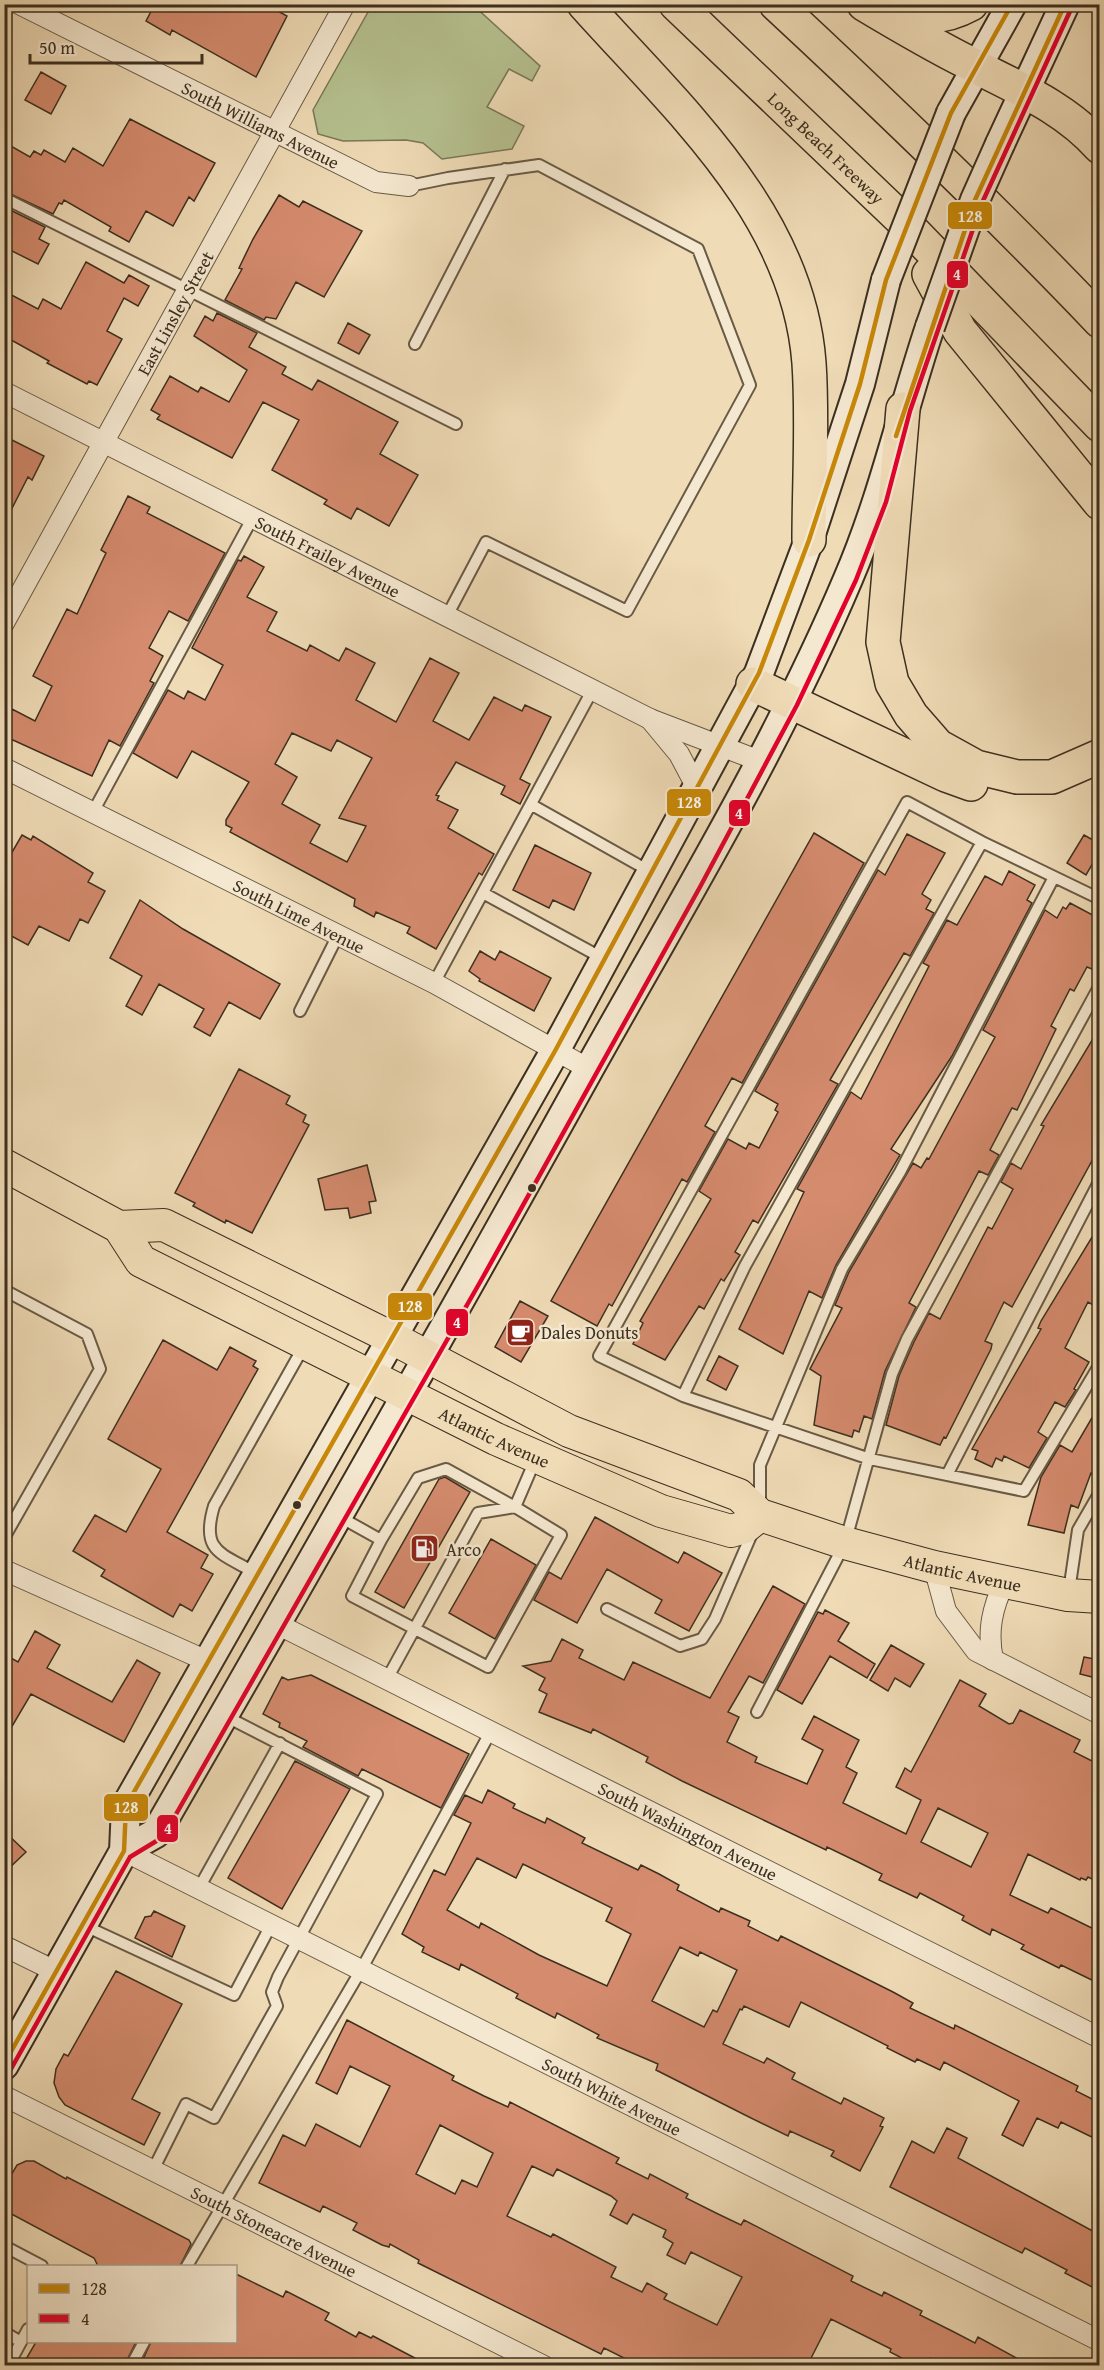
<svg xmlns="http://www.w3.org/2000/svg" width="1104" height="2370" font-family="'Gentium Book Plus',serif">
<rect width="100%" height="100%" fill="#efdbb6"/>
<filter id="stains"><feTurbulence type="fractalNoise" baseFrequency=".00333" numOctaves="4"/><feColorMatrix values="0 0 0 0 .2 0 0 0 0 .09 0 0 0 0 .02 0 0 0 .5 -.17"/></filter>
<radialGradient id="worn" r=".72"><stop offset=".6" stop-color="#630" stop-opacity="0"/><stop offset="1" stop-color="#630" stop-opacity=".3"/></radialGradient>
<path fill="#b6c190" stroke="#797858" stroke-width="1.5" d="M372 5H473L540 66 532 81 509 69 487 107 524 126 512 149 442 159 423 143 406 140 343 141 318 134 313 110Z"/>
<path fill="#d58b6e" stroke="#3c2f1f" stroke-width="1.5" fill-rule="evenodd" d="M155 4H265L287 16 256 77 172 30 170 35 146 21Z
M41 72 66 86 51 114 25 100Z
M130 119 215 163 194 201 189 197 173 226 146 211 129 242 109 231 111 227 64 200 62 204 59 203 53 214 4 191V142L30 157 34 151 41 155 44 150 65 162 73 148 103 166Z
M279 195 299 207 303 201 362 231 324 297 296 282 276 319 266 317 264 320 225 300 242 269 239 268 253 239Z
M4 207 45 227 39 239 49 244 38 264 4 247Z
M86 262 124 283 129 275 149 286 138 306 124 298 107 331 122 339 97 385 89 381 87 384 47 363 49 361 4 336V291L38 309 43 299 61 309Z
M217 313 257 333 249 347 286 367 282 374 312 390 318 380 398 422 380 454 418 475 389 526 357 508 351 519 324 504 327 500 272 470 299 420 263 402 232 458 157 419 160 415 151 410 170 376 198 392 201 387 229 402 247 370 194 336 205 316 213 321Z
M348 323 370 335 359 354 338 343Z
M4 436 44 456 32 480 28 477 4 524Z
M128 496 150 507 147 513 225 553 188 621 169 611 149 648 163 656 150 681 154 683 120 746 109 740 92 776 4 736V724L12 709 35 721 52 686 33 676 67 609 77 614 106 553 101 550Z
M244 556 264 567 247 597 277 612 267 631 307 651 310 645 339 661 346 648 375 663 356 700 396 722 430 658 459 673 433 721 469 740 494 697 522 711 525 705 551 717 520 779 530 784 520 804 501 794 505 786 456 762 436 795 439 796 437 800 458 810 448 828 494 854 482 875 479 873 436 949 407 933 410 927 376 912 374 917 354 906 355 899 230 832 232 828 226 825V820L249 782 192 751 177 778 133 753 168 690 184 699 188 691 205 700 223 665 192 648 238 560 241 561ZM292 733 331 751 337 740 372 758 339 818 366 826 347 862 310 843 320 825 282 804 297 777 275 764Z
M814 833 864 863 742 1083 732 1078 705 1126 715 1132 687 1182 682 1179 612 1306 609 1304 597 1326 551 1301Z
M907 834 945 853 922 894 931 900 926 909 934 913 910 956 904 953 830 1080 838 1084 758 1223 753 1220 735 1252 740 1255 724 1281 721 1279 704 1309 699 1306 665 1360 633 1344 643 1323 640 1321 711 1199 699 1191 728 1139 746 1149 749 1143 759 1148 778 1112 775 1110 778 1104 755 1091 878 870 885 875Z
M22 835 31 840 33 836 93 873 88 882 105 891 88 923 80 919 69 941 39 926 28 945 4 932V866Z
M1084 835 1100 844V851L1086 875 1067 863Z
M535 845 591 873 574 910 553 900 549 908 513 890Z
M1009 871 1035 885 1027 900 1032 903 952 1056 891 1149 900 1155 836 1265 822 1298 809 1291 783 1354 739 1329 804 1192 797 1189 851 1092 861 1099 929 966 923 963 947 920 957 925 985 876 1002 885Z
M140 900 183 929 280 984 260 1019 229 1002 210 1036 194 1027 204 1009 159 984 142 1015 126 1006 142 976 110 958Z
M1070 903 1100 919V953L1092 969 1087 967 1074 991 1070 989 1051 1026 1056 1029 1017 1110 1012 1108 990 1150 999 1155 988 1175 979 1171 909 1303 916 1307 885 1371 872 1419 864 1416 859 1432 854 1430 852 1437 814 1425 821 1376 810 1369 842 1308 835 1305 849 1272 913 1163 921 1168 927 1158 929 1159 995 1037 983 1030 1045 910 1057 918 1063 907 1066 909Z
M480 951 495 960 500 951 551 978 534 1011 479 981 480 979 469 971Z
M1100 1027V1146L1012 1307 1004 1302 985 1341 992 1344 991 1349 946 1438 944 1437 940 1445 886 1425 899 1376 914 1342 929 1313 940 1319 988 1227 992 1229 1013 1189 1001 1182 1011 1163 1021 1169 1044 1126 1041 1125Z
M239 1069 290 1096 286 1104 306 1115 303 1122 309 1125 252 1233 226 1220 225 1223 193 1206 195 1203 175 1193Z
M367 1165 376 1201 369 1202 371 1213 350 1218 348 1208 325 1210 318 1179Z
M1100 1224V1309L1088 1302 1065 1348 1089 1362 1074 1389 1076 1390 1065 1407 1055 1402 1038 1432 1047 1438 1029 1468 1004 1456 1002 1461 996 1458 992 1467 975 1459 978 1451 972 1449 1041 1329 1038 1328 1041 1321Z
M520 1301 548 1316 521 1362 495 1347Z
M163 1340 217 1370 230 1347 256 1361 253 1366 258 1369 167 1532 208 1555 201 1568 213 1574 192 1611 180 1604 173 1617 101 1576 105 1570 73 1551 95 1515 126 1532 161 1469 108 1439Z
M719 1356 738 1366 726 1390 707 1380Z
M1100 1404V1477L1091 1473 1078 1508 1071 1505 1064 1533 1028 1525 1041 1477 1060 1445 1072 1452Z
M445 1477 470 1492 404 1608 375 1592 439 1479Z
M595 1517 678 1563 684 1552 722 1573 689 1631 655 1613 662 1600 607 1569 577 1623 534 1600 549 1572 561 1579Z
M491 1539 536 1565 495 1639 449 1613Z
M773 1586 805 1604 763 1683 749 1676 728 1712 739 1717 727 1742 757 1757 755 1762 807 1784 823 1750 802 1739 814 1716 859 1740 846 1767 857 1773 843 1803 906 1834 921 1800 896 1787 905 1768 911 1772 960 1680 986 1694 979 1706 1009 1724 1013 1723 1020 1710 1080 1740 1074 1752 1100 1765V1883L1088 1877 1086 1880 1081 1878 1080 1880 1028 1854 1010 1895 1048 1913 1051 1908 1100 1932V1984L1061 1965 1059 1968 1021 1949 1024 1945 992 1929 990 1935 962 1920 964 1916 920 1893 917 1898 879 1880 882 1874 860 1863 827 1847 826 1850 682 1781 646 1762 648 1757 593 1729 591 1733 539 1712 547 1694 539 1690 545 1678 523 1666 551 1661 562 1639 583 1650 579 1658 624 1680 633 1662 710 1698ZM938 1808 988 1833 971 1867 921 1842Z
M825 1610 849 1623 838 1641 875 1664 867 1678 830 1656 802 1704 777 1690 818 1612 823 1614Z
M35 1631 60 1645 47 1668 112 1702 137 1660 160 1673 124 1742 31 1694 4 1740V1654L18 1662Z
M891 1645 924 1664 910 1687 895 1678 888 1691 870 1680Z
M1084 1657 1100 1660V1679L1080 1674Z
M311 1675 469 1754 441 1808 362 1769 358 1776 303 1747 307 1741 279 1727 280 1723 263 1714 282 1677 288 1680Z
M295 1761 350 1789 282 1909 228 1878Z
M488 1790 515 1804 513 1808 545 1823 547 1818 585 1838 582 1843 638 1870 641 1865 659 1874 679 1885 677 1890 719 1912 721 1908 750 1921 748 1926 778 1941 781 1936 893 1992 913 2003 910 2008 954 2029 955 2025 1078 2086 1076 2091 1100 2103V2141L1061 2122 1058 2128 1037 2118 1023 2146 1002 2135 1019 2101 944 2062 940 2070 917 2059 915 2062 887 2048 888 2046 801 2002 789 2027 744 2006 742 2010 740 2009 723 2044 764 2063 767 2058 795 2073 792 2079 841 2104 844 2098 884 2118 880 2126 883 2127 860 2171 831 2156 834 2151 790 2131 788 2136 749 2117 656 2070 658 2064 597 2038 599 2035 557 2013 555 2018 516 1998 518 1994 461 1964 459 1970 422 1952 424 1947 402 1934 434 1870 445 1875 471 1823 454 1815 465 1795 482 1803ZM477 1858 516 1878 523 1864 612 1908 606 1921 631 1934 607 1986 539 1955 481 1923 479 1928 447 1910ZM680 1947 698 1956 700 1952 737 1970 717 2012 713 2010 704 2027 652 2001Z
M4 1831 26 1852 4 1873Z
M154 1911 185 1926 172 1957 135 1938 145 1917 151 1916Z
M116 1971 182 2004 132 2099 160 2113 144 2145 65 2105 59 2097 54 2083 56 2069 64 2054 68 2056Z
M347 2020 454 2076 452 2080 484 2096 508 2107 510 2102 619 2158 616 2163 648 2179 650 2174 688 2194 686 2198 716 2213 741 2225 744 2220 853 2276 851 2281 882 2296 884 2292 922 2311 920 2315 952 2331 975 2343 978 2337 1031 2366H944L930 2358 927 2366H917L890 2352 891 2349 831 2319 807 2366H640L604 2348 601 2354 418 2263 419 2260 390 2244 389 2247 382 2245 353 2230 357 2223 323 2206 320 2212 259 2183 283 2135 305 2146 316 2124 360 2147 390 2086 350 2066 337 2094 316 2083ZM440 2125 493 2153 477 2187 462 2180 455 2194 416 2174ZM532 2166 553 2176 557 2169 611 2196 617 2201 610 2215 627 2224 633 2214 666 2230 663 2237 673 2243 667 2255 685 2264 691 2252 742 2277 717 2325 664 2299 667 2294 647 2283 642 2292 611 2277 616 2267 553 2234 551 2237 507 2216Z
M947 2128 967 2138 958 2158 1100 2235V2277L1094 2288 1065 2273 1067 2270 1025 2248 1022 2253 890 2187 912 2141 934 2153Z
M26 2161H34L66 2179 67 2177 189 2240 191 2244 180 2266H98L94 2258 4 2210V2187L17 2165Z
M236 2274 283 2297 286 2291 329 2313 325 2320 356 2337 359 2332 371 2338 373 2336 430 2366H140L151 2342H236Z
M36 2342H136L124 2366H22Z"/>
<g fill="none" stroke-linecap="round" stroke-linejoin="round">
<defs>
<path id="service" d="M409 186 448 178 539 165 698 249 750 385 627 611 486 542 447 616
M4 198 456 424
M415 344 505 169
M532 805 651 872
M93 812 253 517
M483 893 604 959
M1100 899 982 842 907 802 599 1356 683 1396 870 1459 1024 1491 1100 1364
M434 983 593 689
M300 1011 338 935
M4 1290 87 1334 100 1369 4 1538
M683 1396 745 1266 982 842
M947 1475 1100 1180
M760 1505V1465L842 1269 900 1172 1054 877
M340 1517 381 1540 418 1478 446 1469 515 1507 536 1458
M381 1540 352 1596 488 1667 561 1535 515 1507 478 1513 387 1679
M257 1574C222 1553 200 1553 214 1506L304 1346
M1069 1591 1078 1530 1100 1492
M607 1609 680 1646 702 1639 715 1619 753 1531
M757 1712 845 1543 892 1374 907 1339 1100 985
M199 1888 280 1743
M83 1925 234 1995 271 1925
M153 2170 186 2104 214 2118 277 2006 272 1992 278 1977 377 1794 225 1716
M4 2246 42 2266
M187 2266 361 1970 491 1731
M4 2332 21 2342
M8 2366 28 2329
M131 2366 144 2342"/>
<g id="minor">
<path id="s1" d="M19 4 376 182 409 186"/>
<path id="s2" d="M4 392 650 719 760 761"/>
<path id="s3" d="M4 623 345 4"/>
<path d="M650 719 679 754 697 788"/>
<path id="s4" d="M4 768 434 983 589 1069"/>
<path d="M934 1567 946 1611 976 1651 1100 1714"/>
<path d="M4 1570 207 1661"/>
<path id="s5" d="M277 1624 1100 2038"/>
<path d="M993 1660C987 1631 992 1608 1005 1581"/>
<path id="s6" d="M124 1851 1100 2341"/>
<path d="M4 1946 57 1972"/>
<path id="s7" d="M4 2096 544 2366"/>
</g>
<path id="secondary" d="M951 113 1012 4
M1000 144 1065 4
M124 1851 156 1833C302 1580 447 1325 589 1069 679 908 776 749 848 579 883 498 902 411 930 327
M4 2065 124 1851 126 1806 555 1051 759 673 809 540 860 384 886 280"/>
<g id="primary">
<path id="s8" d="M4 1165 119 1227 141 1261 496 1439 661 1511 731 1531 745 1527 760 1515"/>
<path id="s9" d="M119 1227 164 1225 392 1338 569 1431 739 1495 760 1515 845 1543 934 1567 1068 1595 1100 1597"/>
</g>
<g id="motorway">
<path d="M584 4C677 108 798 214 809 363 813 421 809 482 809 540"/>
<path id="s10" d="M676 4 899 217 1100 425"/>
<path d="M776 4C887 107 995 211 1100 321"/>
<path d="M864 4C899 25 933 45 969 63 1015 87 1065 107 1100 147"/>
<path d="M887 7C921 16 938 22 971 4"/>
<path d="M929 274 960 331 1100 503"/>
<path d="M903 409 883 642 892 683 911 715 938 746 976 767 1017 777H1052L1100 756"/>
<path d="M753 684 946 775 971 784"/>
</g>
</defs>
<use href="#service" stroke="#695a45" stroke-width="14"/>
<use href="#minor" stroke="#695a45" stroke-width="22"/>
<use href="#secondary" stroke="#3c2f1f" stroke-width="32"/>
<use href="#primary" stroke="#3c2f1f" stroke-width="34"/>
<use href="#motorway" stroke="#3c2f1f" stroke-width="36"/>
<use href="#service" stroke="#f5e8d0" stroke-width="10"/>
<use href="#minor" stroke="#f5e8d0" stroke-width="20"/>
<use href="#secondary" stroke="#f5e8d0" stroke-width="28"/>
<use href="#primary" stroke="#efdbb6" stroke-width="32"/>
<use href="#motorway" stroke="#efdbb6" stroke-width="33"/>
<defs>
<path id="secondary-bridge" d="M886 280 951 113
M930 327 975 200 1000 144"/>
</defs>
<use href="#secondary-bridge" stroke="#3c2f1f" stroke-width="32" stroke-linecap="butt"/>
<use href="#secondary-bridge" stroke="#f5e8d0" stroke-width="28"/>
<defs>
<path id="bus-1" d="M896 436 975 200 1065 4
M4 2064 124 1851 126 1806 555 1051 759 673 809 540 860 384 886 280 951 113 1012 4"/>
<path id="bus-2" d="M11 2069 130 1857 163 1837 483 1277 700 887 797 705 856 580 886 502 910 411 982 203 1072 7"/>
</defs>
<use href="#bus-1" stroke="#f5e8d0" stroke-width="9"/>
<use href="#bus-2" stroke="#f5e8d0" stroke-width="9"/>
<use href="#bus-1" stroke="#c88808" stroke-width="4.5"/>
<use href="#bus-2" stroke="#e4002b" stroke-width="4.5"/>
</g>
<defs>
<symbol id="cafe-square" viewBox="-11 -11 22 22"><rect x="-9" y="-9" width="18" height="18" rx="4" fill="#8f2418" stroke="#f5e8d0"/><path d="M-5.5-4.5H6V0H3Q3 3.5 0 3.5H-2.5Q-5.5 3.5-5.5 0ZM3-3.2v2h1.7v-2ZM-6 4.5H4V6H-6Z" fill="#fff"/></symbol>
<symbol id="fuel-square" viewBox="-11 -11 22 22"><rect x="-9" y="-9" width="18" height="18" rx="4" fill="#8f2418" stroke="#f5e8d0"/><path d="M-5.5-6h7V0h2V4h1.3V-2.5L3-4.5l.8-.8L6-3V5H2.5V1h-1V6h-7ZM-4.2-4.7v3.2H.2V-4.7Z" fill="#fff"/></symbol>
</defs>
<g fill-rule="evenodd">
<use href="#cafe-square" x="504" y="1316" width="33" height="33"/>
<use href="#fuel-square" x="408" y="1532" width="33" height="33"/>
</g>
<g fill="#3c2f1f" stroke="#f5e8d0" stroke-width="2">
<circle cx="532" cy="1188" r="5"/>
<circle cx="297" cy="1505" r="5"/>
</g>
<g text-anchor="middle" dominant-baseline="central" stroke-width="5" stroke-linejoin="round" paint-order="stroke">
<g font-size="18" fill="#3c2f1f" stroke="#f5e8d0">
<text stroke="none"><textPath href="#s1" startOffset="270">South Williams Avenue</textPath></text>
<text stroke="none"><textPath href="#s10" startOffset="208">Long Beach Freeway</textPath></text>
<text stroke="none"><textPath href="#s3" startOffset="354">East Linsley Street</textPath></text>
<text stroke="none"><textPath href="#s2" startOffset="363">South Frailey Avenue</textPath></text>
<text stroke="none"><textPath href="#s4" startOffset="330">South Lime Avenue</textPath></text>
<text stroke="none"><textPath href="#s8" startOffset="566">Atlantic Avenue</textPath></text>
<text stroke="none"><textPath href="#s9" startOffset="921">Atlantic Avenue</textPath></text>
<text stroke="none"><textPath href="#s5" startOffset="460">South Washington Avenue</textPath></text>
<text stroke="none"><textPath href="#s6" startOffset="546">South White Avenue</textPath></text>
<text stroke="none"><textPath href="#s7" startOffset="302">South Stoneacre Avenue</textPath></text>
</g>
<g font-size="18" fill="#3c2f1f" stroke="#f5e8d0" text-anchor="start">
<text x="541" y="1332">Dales Donuts</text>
<text x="446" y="1549">Arco</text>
</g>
</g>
<g stroke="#f5e8d0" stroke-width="2">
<rect x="947" y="201" width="46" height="29" rx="6" fill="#c88808"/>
<rect x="946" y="260" width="23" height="29" rx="6" fill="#e4002b"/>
<rect x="666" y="788" width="46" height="29" rx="6" fill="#c88808"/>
<rect x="728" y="799" width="23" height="28" rx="6" fill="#e4002b"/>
<rect x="387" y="1292" width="46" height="29" rx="6" fill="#c88808"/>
<rect x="445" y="1308" width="24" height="29" rx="6" fill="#e4002b"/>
<rect x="103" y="1793" width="46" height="29" rx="6" fill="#c88808"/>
<rect x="156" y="1814" width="23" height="29" rx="6" fill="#e4002b"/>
</g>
<g font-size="16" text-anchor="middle" font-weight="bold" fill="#fff">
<text x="970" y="222">128</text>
<text x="957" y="280">4</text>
<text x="689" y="808">128</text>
<text x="739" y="819">4</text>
<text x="410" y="1312">128</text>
<text x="457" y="1328">4</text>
<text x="126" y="1813">128</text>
<text x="168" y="1834">4</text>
</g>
<rect width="1104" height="2370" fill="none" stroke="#efdbb6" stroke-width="24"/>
<rect x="6" y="6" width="1092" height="2358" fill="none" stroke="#3c2f1f" stroke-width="3"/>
<rect x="12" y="12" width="1080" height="2346" fill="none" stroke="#3c2f1f" stroke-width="1.5"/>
<rect x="27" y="2265" width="210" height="78" fill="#f5e8d0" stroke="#ab9e89" stroke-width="1.5"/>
<rect x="39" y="2284" width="30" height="9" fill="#c88808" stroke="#ab9e89" stroke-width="1.5"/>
<text x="81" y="2295" font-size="18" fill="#3c2f1f">128</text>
<rect x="39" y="2314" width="30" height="9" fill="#e4002b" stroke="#ab9e89" stroke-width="1.5"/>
<text x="81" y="2325" font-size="18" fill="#3c2f1f">4</text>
<path d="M30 54v9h172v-9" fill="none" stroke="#3c2f1f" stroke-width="3"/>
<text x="39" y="54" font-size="18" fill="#3c2f1f" stroke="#f5e8d0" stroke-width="4.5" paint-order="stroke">50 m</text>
<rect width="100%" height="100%" filter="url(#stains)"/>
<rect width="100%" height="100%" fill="url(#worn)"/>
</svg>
